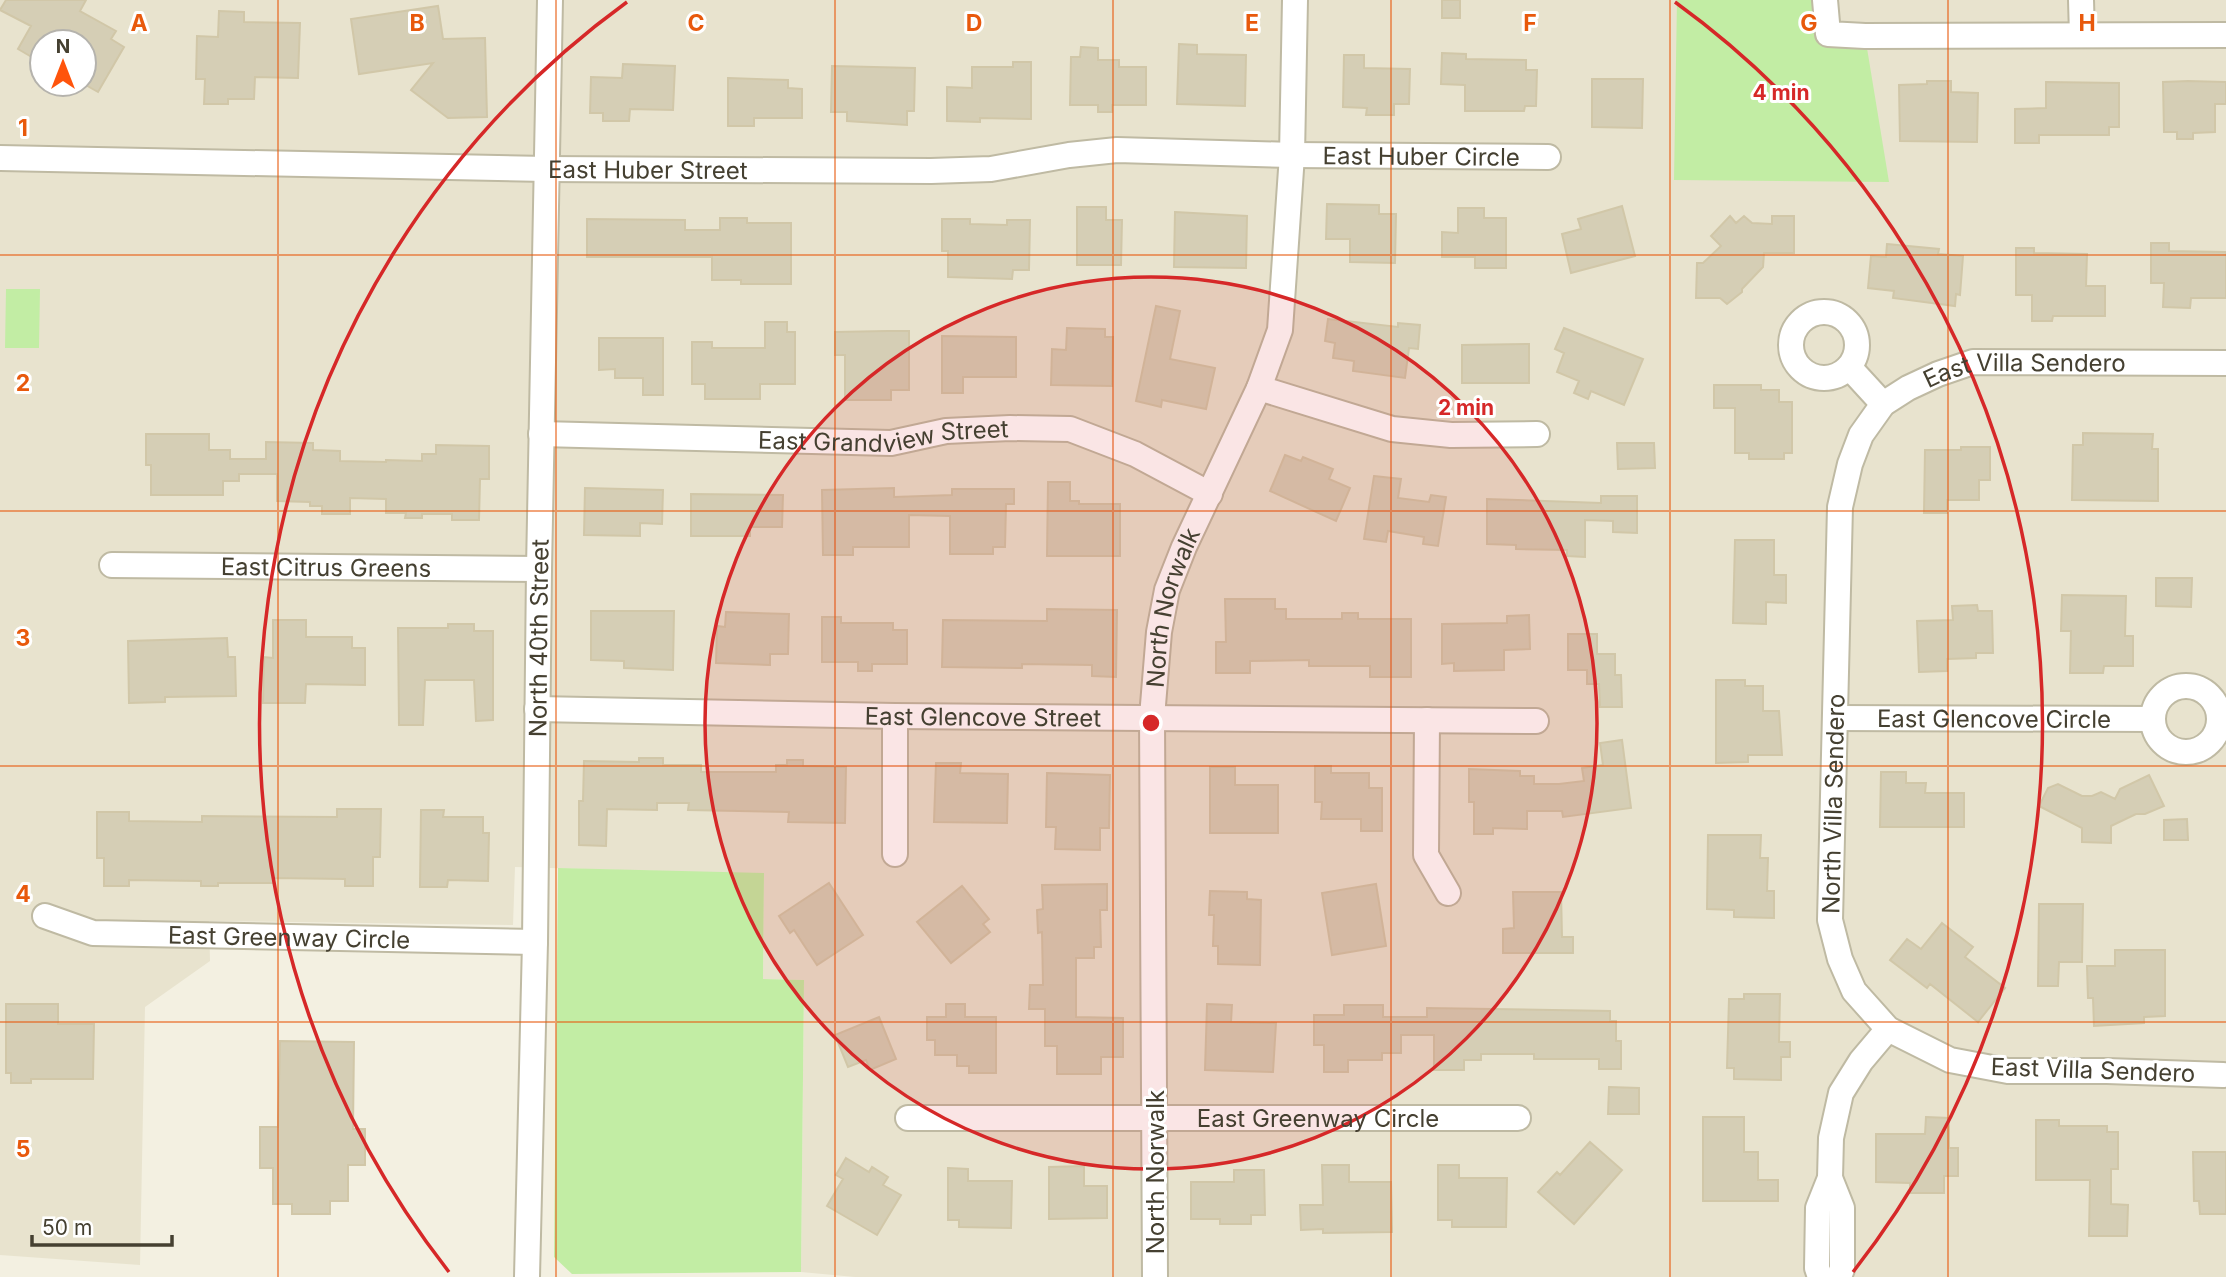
<svg xmlns="http://www.w3.org/2000/svg" width="2226" height="1277" font-family="Inter,sans-serif">
<rect width="100%" height="100%" fill="#f3f0e1"/>
<path fill="#e8e3ce" fill-rule="evenodd" d="M0 0H2226V1277H855L801 1272 804 980 763 979 764 874 515 867 513 925 209 921 210 961 145 1007 140 1265 0 1255ZM42 42H84V84H42Z"/>
<path fill="#c2eda4" d="M1677 0H1828V34L1865 36 1889 182 1674 180Z
M6 289H40L39 348H5Z
M558 868 764 873 763 979 804 980 801 1272 572 1274 554 1257Z"/>
<path fill="#d5ceb5" stroke="#d1c7a8" stroke-width="2" d="M6 0H86L80 11 116 31 111 39 124 47 98 92 84 84V42H42V63L18 49 31 26 0 10Z
M1442 0H1460V18H1442Z
M438 6 443 39 485 38 487 117 448 118 411 90 433 63 359 74 351 19Z
M219 11 244 12V22L300 23 298 78 255 77 254 99H228V104H204L205 79H196L197 36 218 37Z
M1179 44 1197 45V54L1246 55 1245 106 1177 104Z
M1081 47 1098 48V60H1119V67H1146V105H1112V112H1098V105H1070L1071 57H1080Z
M1442 53 1466 54V59L1526 60V70H1537L1536 106H1525L1524 111H1465V85L1441 84Z
M1344 55H1364V68L1410 69 1409 104H1394V115H1366L1367 108 1343 107Z
M1013 62H1031V119L980 118V122L947 121V87L972 88V67H1013Z
M623 64 675 66 673 110 630 109 629 121H603V113H590L591 77 622 78Z
M832 66 915 68 914 111H907V125L847 121V112H831Z
M728 78 788 80V88L802 89V118H754V126H728Z
M1592 79H1643L1642 128 1592 127Z
M1927 81H1951V92L1978 93 1977 142 1900 141 1899 85 1927 84Z
M2188 81 2226 82V104H2215V132L2193 133V139H2177V132H2164L2163 82Z
M2046 82 2119 83V127H2109V135H2039V143H2015V109L2046 108Z
M1327 204 1379 205V214H1396L1395 263 1350 262V239H1326Z
M1622 206 1635 256 1571 273 1562 234 1581 229 1578 219Z
M1077 207H1106V220H1122L1121 265H1077Z
M1458 208H1484V218H1506V268H1475V257H1442V232L1458 233Z
M1175 212 1247 216 1246 268 1174 267Z
M1730 216 1736 223 1744 216 1752 223 1772 224V216H1794V253H1764L1763 267 1742 289V292L1727 304 1720 298H1696L1697 263H1703L1721 246 1711 236Z
M720 218H747V223H791V284H741V280H712V257H587V219L685 220V230H720Z
M942 219H970V224L1007 225V220H1030L1029 270H1013L1012 279 948 277V251H942Z
M2151 243H2169V251L2226 252V298H2191L2190 308 2163 307 2164 283H2151Z
M1887 244 1939 249 1938 254 1963 256 1960 295 1956 294 1955 306 1893 298 1894 291 1868 288 1871 256 1886 257Z
M2016 248H2034V253L2087 254 2086 286H2105V316H2053L2052 321H2032V295H2016Z
M1156 306 1180 311 1170 359 1215 368 1206 409 1162 400 1161 407 1136 401Z
M1328 319 1398 327V323L1420 325 1418 349 1409 348 1405 378 1353 371 1354 361 1333 358 1335 343 1325 341Z
M765 322H787V332H795V384H760V399H705V384H692V342H712V348H765Z
M1067 328 1105 329V337H1113L1112 386 1051 385 1052 349 1066 350Z
M1564 328 1643 359 1624 405 1591 391 1588 399 1574 393 1579 381 1557 372 1564 353 1555 349Z
M887 331H909V390H891V400H845V355H835V332Z
M942 336 1016 337V377H963V393H942Z
M599 338H663V395H643V378H615V369L599 370Z
M1529 344V383H1462V345Z
M1714 385H1761V390H1779V402H1792V453H1784V459H1749V453H1735V408H1714Z
M2083 433 2153 434 2152 449H2158V501L2072 500 2073 445H2083Z
M146 434H209V450H230V459H266V442L313 443V450L340 451V461L386 462V460L422 461V454H436V445L489 446V479H480L479 520H452V514H422V518H405L406 513H386V499L350 498V514H322V506H310V502L277 501V474H239V481H223V495H151V465H146Z
M1617 443H1654L1655 468 1618 469Z
M1961 447H1990V480H1979V500H1947V513H1924L1925 450H1961Z
M1285 455 1301 461 1303 457 1333 469 1329 479 1350 488 1336 521 1270 491Z
M1374 476 1401 479 1398 498 1429 502 1431 495 1446 497 1438 546 1423 544 1424 537 1388 531 1386 542 1364 539Z
M1048 482H1070V501H1079V504H1120V556H1047Z
M585 488 663 490 662 524 640 523V536L584 535Z
M894 488V497L952 495V489H1014V504H1006L1005 547H993V554H950V516L909 515V547H853V555H823L822 490Z
M691 494 783 495 782 527H750V536H691Z
M1601 496H1637V533L1613 532V521L1585 520V557L1567 556V550L1516 549V545L1487 544V499L1601 503Z
M1735 540H1774V575H1786V603L1766 602V624L1733 623Z
M2156 578H2192L2191 607 2156 606Z
M2062 595 2126 596 2125 636H2133V666H2104L2103 673H2070L2071 631H2061Z
M1225 599H1275V609H1286V619H1342V613H1358V619H1411V677H1370V666H1309V660L1250 661V673H1216V642H1226Z
M1977 605 1978 611H1992L1993 653H1976V658L1947 659V671L1919 672 1917 621 1953 620 1952 606Z
M1047 609 1117 610 1116 677 1092 676V665L1022 664V668L942 667 943 620 1047 621Z
M591 611H674L673 670 624 668V661L591 660Z
M726 612 789 614 788 654H770V665L716 663 717 626 725 627Z
M1529 615 1530 649 1504 650V670L1454 671V663L1442 664V624L1507 623V616Z
M822 617H841V623H893V630H907V664H872V671H858V662H822Z
M273 620H306V637H352V648H365V685L306 684 305 703H263L264 657 273 658Z
M448 624H474V631H493V720L476 721 474 680H425L423 725H399L398 628H448Z
M1568 634H1597V654H1615V675H1621L1622 707H1600L1599 684H1587V670H1568Z
M227 638 228 657H235L236 696 165 697V702L129 703 128 641Z
M1716 680H1745V686H1763V711H1779L1782 755H1748V762L1716 763Z
M1622 740 1631 808 1563 817 1562 811H1527V829L1493 828V834H1474V802H1469V769L1520 771V776H1534V784H1559L1584 781 1582 768 1603 765 1600 743Z
M639 758H663V765H701V772H776V765H787V760H803V766L846 767 845 823 788 822 789 812 688 810 689 803H657V810L607 809 606 846 579 845V801H583L584 761 639 762Z
M936 763H961L960 773 1008 774 1007 823 934 822Z
M1315 766H1331V773H1369V788H1382V831H1361V819H1321L1322 802H1315Z
M1210 767H1235V785H1278V833H1210Z
M1881 772H1906V783H1926L1925 793H1964V827H1880Z
M1047 773 1110 775 1109 828H1100V850L1055 849 1056 827H1046Z
M2149 775 2164 806 2145 814H2136L2111 826V843L2082 842V828L2039 806 2048 788 2058 784 2082 796H2092L2101 792 2115 799 2120 789Z
M337 809H381L380 857H373V886H345V879L273 878V883H218V886H201V881L129 880V886H104V858H97V812H129V821L202 822V816L337 817Z
M421 810H444L443 817H483V833H489L488 881 448 880 447 887H420Z
M2187 819 2188 840H2164V820Z
M1708 835H1761L1760 858H1768L1767 891H1774V918L1734 917V910L1707 909Z
M829 883 863 935 817 965 794 930 790 933 779 916Z
M1107 884V910H1100L1101 947H1094V958H1076V1017L1123 1018V1057H1101V1074H1057V1046H1045V1009H1029L1030 985H1043L1042 932 1038 933 1037 910 1043 909 1042 885Z
M1376 884 1386 946 1332 955 1322 893Z
M962 886 989 919 983 924 990 932 951 963 917 922Z
M1210 891 1247 892V899L1261 900 1260 965 1218 964V946H1213L1214 915H1209Z
M1513 892H1561L1562 937H1573V953H1503V929L1514 928Z
M2039 904H2083L2082 962H2059L2058 986H2038Z
M1942 923 1973 947 1965 957 2005 988 1978 1022 1930 984 1927 988 1890 960 1907 939 1921 949Z
M2115 950H2165V1016L2144 1017V1023L2094 1026 2093 998H2088L2087 966H2115Z
M1744 994H1780L1779 1042H1790V1057H1781V1080L1734 1079V1068H1727L1729 999H1744Z
M6 1004H58V1024H94L93 1079H31V1083H11V1073H6Z
M946 1004H965V1017H996V1073H969V1066H957V1055H935V1040H927V1017H946Z
M1207 1004 1232 1005 1231 1022 1276 1023 1273 1072 1205 1070Z
M1344 1005H1383V1017H1427V1008L1610 1011V1021H1616V1041H1621V1069H1599V1059H1534V1054H1481V1060H1464V1070H1434V1035H1401V1053H1382V1060H1348V1072H1324V1045H1314V1015H1344Z
M879 1017 896 1059 870 1070 866 1060 848 1067 835 1035Z
M280 1041 354 1042 353 1129H365V1165H348V1201H330V1214H292V1204H273V1168H260V1127H278Z
M1609 1087 1639 1088V1114H1608Z
M1703 1117H1744V1152H1758V1180H1778V1201H1703Z
M1926 1117 1949 1118V1148H1958V1176H1944V1193H1910V1183L1876 1182V1134H1925Z
M2036 1120H2059V1126H2107V1132H2118V1169H2111V1204L2128 1205 2127 1236H2089L2090 1180H2036Z
M1590 1142 1622 1170 1574 1224 1538 1192 1557 1172 1560 1175Z
M2193 1152H2226V1214H2200L2199 1201H2194Z
M846 1158 869 1172 872 1167 888 1177 883 1185 901 1195 877 1235 827 1206 843 1179 836 1175Z
M1322 1165H1349V1182H1391L1392 1232 1323 1233V1229L1301 1230 1300 1205H1323Z
M1438 1165H1459V1178H1507L1506 1227H1452V1220H1438Z
M1084 1166V1186H1107V1218L1049 1219V1167Z
M948 1168 968 1169V1181H1012L1011 1228 959 1227V1220H948Z
M1234 1170H1264L1265 1215H1251V1224H1220V1219H1191V1182H1234Z"/>
<g fill="none" stroke-linecap="round" stroke-linejoin="round">
<defs>
<g id="minor">
<path d="M1825 0 1828 34 1865 36 2226 35"/>
<path d="M2081 0 2082 35"/>
<path id="s1" d="M0 158 546 169 931 171 991 169 1069 155 1117 150 1292 155 1548 157"/>
<circle cx="1824" cy="345" r="33"/>
<path d="M1849 367 1883 404"/>
<path d="M1259 388 1392 429 1451 435 1537 434"/>
<path id="s2" d="M541 434 891 443 946 431 1010 428 1070 429 1135 454 1210 494"/>
<path id="s3" d="M112 565 539 569"/>
<circle cx="2186" cy="719" r="33"/>
<path id="s4" d="M537 709 895 716 1536 721"/>
<path id="s5" d="M1835 718 2153 719"/>
<path d="M1427 720 1426 855 1448 893"/>
<path d="M895 854V716"/>
<path id="s6" d="M45 916 93 933 535 942"/>
<path id="s7" d="M2223 1075 2107 1071H2008L1950 1060 1888 1029 1854 991 1840 959 1830 920 1840 507 1850 464 1861 435 1883 404 1908 388 1938 374 1973 362 2226 363"/>
<path id="s8" d="M908 1118H1518"/>
<path d="M1830 1178 1842 1208V1269L1839 1277"/>
<path id="s9" d="M527 1277 535 942 539 569 550 0"/>
<path id="s10" d="M1155 1277 1152 717 1159 632 1167 590 1184 547 1259 388 1280 330 1292 155 1295 0"/>
<path d="M1820 1277 1817 1268 1818 1208 1830 1178 1831 1138 1841 1093 1861 1061 1888 1029"/>
</g>
</defs>
<use href="#minor" stroke="#bfbaa3" stroke-width="28"/>
<use href="#minor" stroke="#fff" stroke-width="24"/>
</g>
<path fill="none" stroke="#e8590c" stroke-width="2" stroke-opacity="0.55" d="M278 0V1277M556 0V1277M835 0V1277M1113 0V1277M1391 0V1277M1670 0V1277M1948 0V1277M0 255H2226M0 511H2226M0 766H2226M0 1022H2226"/>
<circle cx="1151" cy="723" r="446" fill="#d62828" fill-opacity=".12"/>
<g fill="none" stroke="#d62828" stroke-width="3.5">
<circle cx="1151" cy="723" r="446"/>
<path d="M449 1272A891 891 0 0 1 627 2M1675 2A891 891 0 0 1 1853 1272"/>
</g>
<g text-anchor="middle" dominant-baseline="central" stroke-width="6" stroke-linejoin="round" paint-order="stroke">
<g font-size="24" fill="#454031" stroke="#fff">
<text stroke="none"><textPath href="#s1" startOffset="1423">East Huber Circle</textPath></text>
<text stroke="none"><textPath href="#s1" startOffset="648">East Huber Street</textPath></text>
<text stroke="none"><textPath href="#s7" startOffset="1146">East Villa Sendero</textPath></text>
<text stroke="none"><textPath href="#s2" startOffset="343">East Grandview Street</textPath></text>
<text stroke="none"><textPath href="#s3" startOffset="214">East Citrus Greens</textPath></text>
<text stroke="none"><textPath href="#s10" startOffset="672">North Norwalk</textPath></text>
<text stroke="none"><textPath href="#s9" startOffset="639">North 40th Street</textPath></text>
<text stroke="none"><textPath href="#s4" startOffset="446">East Glencove Street</textPath></text>
<text stroke="none"><textPath href="#s5" startOffset="159">East Glencove Circle</textPath></text>
<text stroke="none"><textPath href="#s7" startOffset="586">North Villa Sendero</textPath></text>
<text stroke="none"><textPath href="#s6" startOffset="247">East Greenway Circle</textPath></text>
<text transform="translate(2093 1070) rotate(2)">East Villa Sendero</text>
<text stroke="none"><textPath href="#s8" startOffset="410">East Greenway Circle</textPath></text>
<text transform="translate(1155 1172) rotate(-90)">North Norwalk</text>
</g>
</g>
<g font-size="23" text-anchor="middle" font-weight="bold" fill="#e8590c" stroke="#fff" stroke-width="6" stroke-linejoin="round" paint-order="stroke">
<text x="139" y="31">A</text>
<text x="417" y="31">B</text>
<text x="696" y="31">C</text>
<text x="974" y="31">D</text>
<text x="1252" y="31">E</text>
<text x="1530" y="31">F</text>
<text x="1809" y="31">G</text>
<text x="2087" y="31">H</text>
<text x="23" y="136">1</text>
<text x="23" y="391">2</text>
<text x="23" y="646">3</text>
<text x="23" y="902">4</text>
<text x="23" y="1157">5</text>
</g>
<circle cx="1151" cy="723" r="10" fill="#d62828" stroke="#fff" stroke-width="3.5"/>
<g font-size="21" text-anchor="middle" font-weight="bold" fill="#d62828" stroke="#fff" stroke-width="6" stroke-linejoin="round" paint-order="stroke">
<text x="1781" y="100">4 min</text>
<text x="1466" y="415">2 min</text>
</g>
<g transform="translate(63 63)"><circle r="33" fill="#ffffff" stroke="#b5b3ad" stroke-width="2"/>
<path d="M0-5L12 26L0 18L-12 26Z" fill="#ff540c"/>
<text y="-10" font-size="19" font-weight="bold" text-anchor="middle" fill="#454031">N</text>
</g>
<path d="M32 1235v10h140v-10" fill="none" stroke="#454031" stroke-width="3.5"/>
<text x="42" y="1235" font-size="21" fill="#454031" stroke="#ffffff" stroke-width="5" paint-order="stroke">50 m</text>
</svg>
